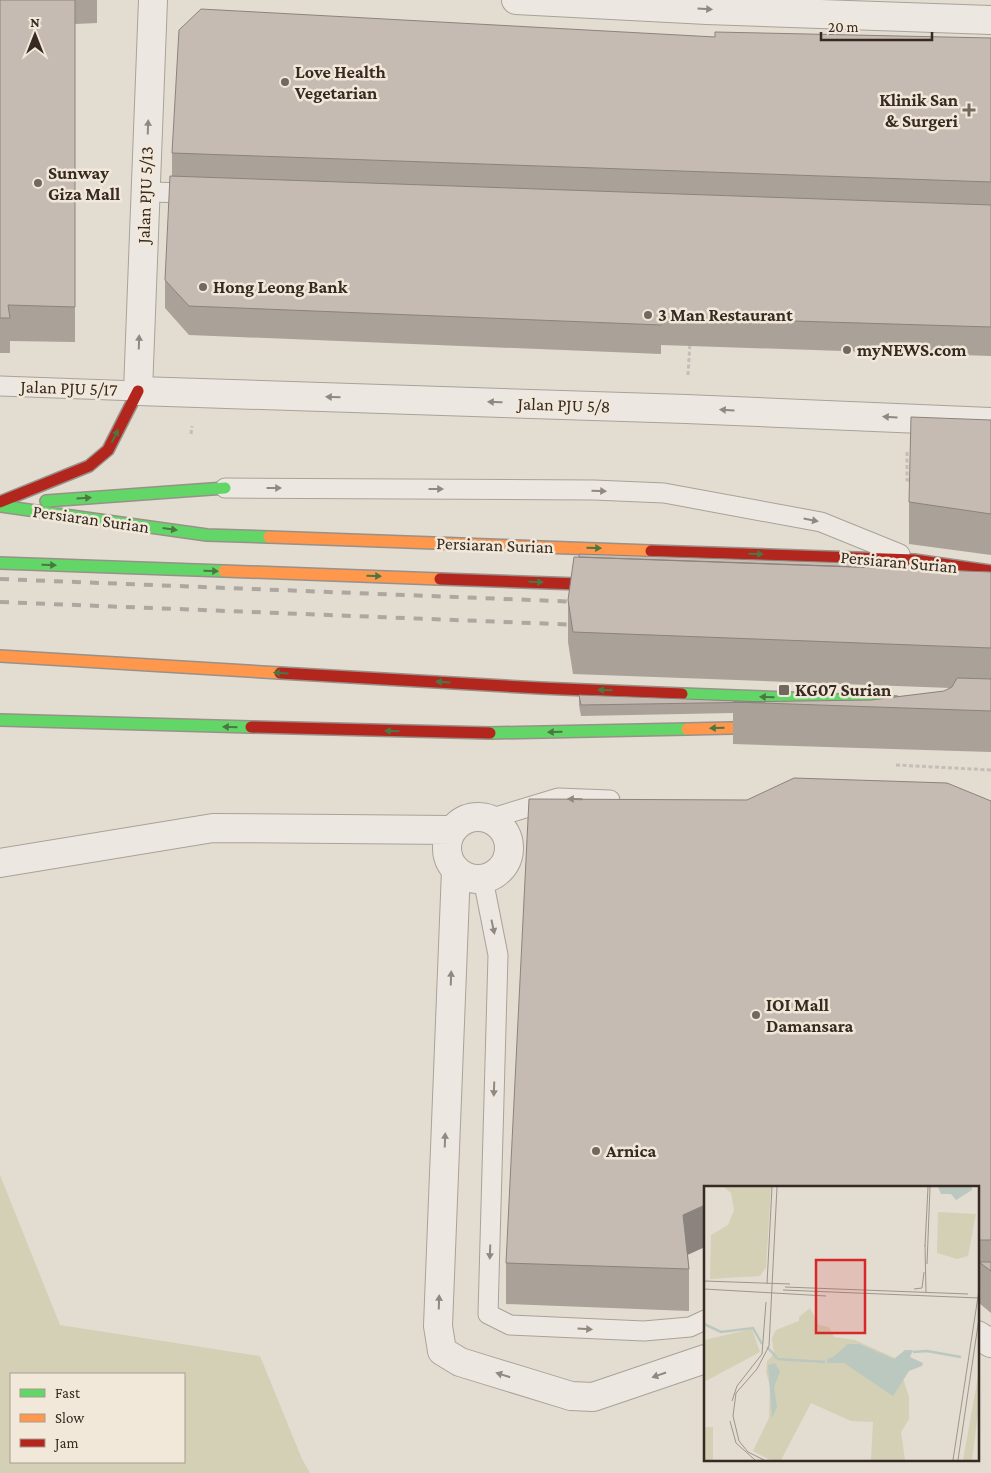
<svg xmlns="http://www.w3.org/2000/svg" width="991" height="1473" font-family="'Crimson Pro',serif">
<rect width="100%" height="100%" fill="#e3dcd1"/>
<path fill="#d3d0b6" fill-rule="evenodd" d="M0 1175 60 1325 260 1356 302 1459 310 1473H0ZM11 1374H184V1462H11Z"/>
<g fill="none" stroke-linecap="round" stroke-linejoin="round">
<defs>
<path id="lane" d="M146 192 194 193
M0 386 138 391
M225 488 594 490 664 493 821 522 900 554
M489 819 558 798 610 800
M483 879 498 955 488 1314 510 1325 644 1331 690 1327 705 1320"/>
<path id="street" d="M153 0 138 391 686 409 991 422
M516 0 707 10 991 20
M447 848a31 31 0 1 1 62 0a31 31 0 1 1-62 0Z
M0 863 213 828 452 830
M456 870 438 1326 442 1351 460 1362 571 1396 593 1397 705 1359
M977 1335 991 1343"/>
<path id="fast" d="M46 501 225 488
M0 506 207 535 269 537
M0 563 224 571
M682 694 895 702
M0 720 251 727
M490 733 687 729"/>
<path id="slow" d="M269 537 651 551
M224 571 440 579
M0 656 280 673
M687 729 770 727"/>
<path id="jam" d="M0 502 89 466 108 450 138 391
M651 551 914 560 991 571
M440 579 608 585
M280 673 540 688 682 694
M251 727 490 733"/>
</defs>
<use href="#lane" stroke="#a9a299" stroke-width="21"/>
<use href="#street" stroke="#a9a299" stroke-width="30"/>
<use href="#fast" stroke="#98918a" stroke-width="14"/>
<use href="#slow" stroke="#98918a" stroke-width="14"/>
<use href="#jam" stroke="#98918a" stroke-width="14"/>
<path stroke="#c4beb8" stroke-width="3" stroke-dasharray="4 2.5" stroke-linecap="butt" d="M688 375 690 342
M191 434 192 426
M907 452V480H913
M896 765 991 770"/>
<use href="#lane" stroke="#ece7e1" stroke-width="19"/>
<use href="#street" stroke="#ece7e1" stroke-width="28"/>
<use href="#fast" stroke="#63d668" stroke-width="11"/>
<use href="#slow" stroke="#ff974d" stroke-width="11"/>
<use href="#jam" stroke="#b3261e" stroke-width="11"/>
<path stroke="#aca7a1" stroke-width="4" stroke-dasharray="9 9" stroke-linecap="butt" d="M0 579 582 602
M0 602 581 625"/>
</g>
<path fill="#aaa199" d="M0 0H97V23L75 24V342L10 341V353H0Z
M715 37 991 38V356L661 345V354L189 335 165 308V280L172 176V153Z
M991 420V555L909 544V502Z
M948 570 991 572V752L733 744V713L581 716 579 705V695L765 702 871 700 944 691 951 688 573 674 568 642V600Z
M747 800 991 801V1313L979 1303V1282H977V1187H705L688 1255 689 1269V1311L506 1304V1263Z"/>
<path fill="#8b837d" d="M705 1205V1247L683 1257V1215Z"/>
<path fill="#c6bbb2" stroke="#8b837d" d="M0 0H75V307L8 305 10 318H0Z
M201 9 715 37V32L991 38V182L172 153 179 30Z
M170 176 991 205V327L661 317V325L189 306 165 280Z
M911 417 991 420V514L909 502Z
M579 554 913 565 948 570 579 557Z
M574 557 991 572V648L573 632 568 600Z
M957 678 991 679V711L733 702 871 700 944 691 952 687Z
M579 695 765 702 581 705Z
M794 778 947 783 991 801V1240H977V1187H829L825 1186 811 1187H705V1205L683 1215 689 1269 506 1263 529 799 747 800Z
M979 1262H991V1271Z"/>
<defs><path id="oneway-solid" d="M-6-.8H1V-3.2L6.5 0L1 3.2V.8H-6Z" transform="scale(1.25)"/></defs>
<g fill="#928882">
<use href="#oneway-solid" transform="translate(705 9) rotate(3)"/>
<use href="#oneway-solid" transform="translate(148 127) rotate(-88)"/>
<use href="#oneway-solid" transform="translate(139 342) rotate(-88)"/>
<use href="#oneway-solid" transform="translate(333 397) rotate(-178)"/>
<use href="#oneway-solid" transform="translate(495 402) rotate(-178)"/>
<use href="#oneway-solid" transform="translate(727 410) rotate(-177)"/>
<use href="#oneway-solid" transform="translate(890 417) rotate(-177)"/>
<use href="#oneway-solid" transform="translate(274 488)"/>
<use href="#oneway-solid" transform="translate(436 489)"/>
<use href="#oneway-solid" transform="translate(599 491) rotate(2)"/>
<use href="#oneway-solid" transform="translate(811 520) rotate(11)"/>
<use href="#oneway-solid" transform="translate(575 799) rotate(-178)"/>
<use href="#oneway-solid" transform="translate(493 927) rotate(78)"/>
<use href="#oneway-solid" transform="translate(451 978) rotate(-88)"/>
<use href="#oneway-solid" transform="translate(494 1089) rotate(92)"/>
<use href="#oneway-solid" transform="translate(445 1140) rotate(-88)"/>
<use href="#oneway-solid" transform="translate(490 1252) rotate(92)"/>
<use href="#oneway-solid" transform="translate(439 1302) rotate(-88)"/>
<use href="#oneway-solid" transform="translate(585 1329) rotate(3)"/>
<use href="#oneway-solid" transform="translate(503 1375) rotate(-163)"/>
<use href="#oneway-solid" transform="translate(659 1375) rotate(161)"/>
</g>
<g fill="#4b7742">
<use href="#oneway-solid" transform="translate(115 436) rotate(-63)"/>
<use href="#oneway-solid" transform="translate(84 498) rotate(-4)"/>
<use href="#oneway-solid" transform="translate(170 529) rotate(8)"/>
<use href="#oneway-solid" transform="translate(594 548) rotate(2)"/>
<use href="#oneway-solid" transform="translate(756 554) rotate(2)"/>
<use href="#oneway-solid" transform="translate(49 565) rotate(2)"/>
<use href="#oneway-solid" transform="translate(211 571) rotate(2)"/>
<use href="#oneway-solid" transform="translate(374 576) rotate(2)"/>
<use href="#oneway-solid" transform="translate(536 582) rotate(2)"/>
<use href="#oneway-solid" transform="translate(281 673) rotate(-177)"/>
<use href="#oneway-solid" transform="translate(443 682) rotate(-177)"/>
<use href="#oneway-solid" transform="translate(605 690) rotate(-178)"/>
<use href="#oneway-solid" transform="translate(767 697) rotate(-178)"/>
<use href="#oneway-solid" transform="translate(230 727) rotate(-178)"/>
<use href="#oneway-solid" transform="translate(717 728) rotate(179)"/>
<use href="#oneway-solid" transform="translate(392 731) rotate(-178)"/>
<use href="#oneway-solid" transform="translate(555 732) rotate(179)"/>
</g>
<g fill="#73685f" stroke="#f2e8d9" stroke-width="2">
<circle cx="285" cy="82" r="5"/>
<path d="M966.5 102.5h5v5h5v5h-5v5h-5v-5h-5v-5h5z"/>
<circle cx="38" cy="183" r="5"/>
<circle cx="203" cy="287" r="5"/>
<circle cx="648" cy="315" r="5"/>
<circle cx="847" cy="350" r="5"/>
<rect x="778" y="684" width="12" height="12" rx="2.5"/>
<circle cx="756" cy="1015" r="5"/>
<circle cx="596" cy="1151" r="5"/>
</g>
<g text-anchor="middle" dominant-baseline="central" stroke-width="5" stroke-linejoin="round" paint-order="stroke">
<g font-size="18" font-weight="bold" fill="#372a22" stroke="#f2e8d9" text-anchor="start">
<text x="295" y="72">Love Health<tspan x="295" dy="21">Vegetarian</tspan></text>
<text x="958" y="100" text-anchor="end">Klinik San<tspan x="958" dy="21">&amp; Surgeri</tspan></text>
<text x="48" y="173">Sunway<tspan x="48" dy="21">Giza Mall</tspan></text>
<text x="213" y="287">Hong Leong Bank</text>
<text x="658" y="315">3 Man Restaurant</text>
<text x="857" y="350">myNEWS.com</text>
<text x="795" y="690">KG07 Surian</text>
<text x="766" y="1005">IOI Mall<tspan x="766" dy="21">Damansara</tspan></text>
<text x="606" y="1151">Arnica</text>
</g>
<g font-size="18" fill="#372a22" stroke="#f2e8d9">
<text transform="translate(145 195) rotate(-88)">Jalan PJU 5/13</text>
<text transform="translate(69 388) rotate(2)">Jalan PJU 5/17</text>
<text transform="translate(564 405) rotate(2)">Jalan PJU 5/8</text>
<text transform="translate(91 519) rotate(8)">Persiaran Surian</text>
<text transform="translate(495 545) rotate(2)">Persiaran Surian</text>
<text transform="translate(899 562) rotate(5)">Persiaran Surian</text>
</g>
</g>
<g transform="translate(704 1186)">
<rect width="275" height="275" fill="#e3dcd1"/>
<path d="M20 1H67L62 81 56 90 6 93 7 49 24 39 30 24 27 7ZM234 26 272 28 264 70 253 73 233 67ZM106 122 115 139 125 141 130 151 151 154 193 173 205 211V233L197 246 201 274H167L169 236 147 235 107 217 77 274H66L49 265 65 232 66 200 62 186 63 175 70 168 68 152 72 144 95 135V131ZM48 143 56 166 0 196V154ZM275 185V219L268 274H259ZM0 241H9V274H0Z" fill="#d3d0b6"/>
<path d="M234 1H268V4L252 14 247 8H237ZM144 158H155L190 173 201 164H209L206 171 219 177 218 180 205 185 189 210 140 177H123V173L129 171ZM71 177 76 186 70 201 73 221 68 232 64 179Z" fill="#bbc8bf"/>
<path fill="none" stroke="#bbc8bf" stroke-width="2.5" d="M0 138 17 146 49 142 58 158M63 161 74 173 121 176M209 166 223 165 257 171"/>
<path fill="none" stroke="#9e958b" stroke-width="1" d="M221 59 222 107M221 60 224 1M223 78 226 1M0 95 86 98M63 98 68 1M81 101 264 108M0 103 122 110M210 103 218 102 220 86M79 104 275 112M28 215 33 200 58 168 62 116M26 235 32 257 51 274M60 274 44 266 35 255 29 230 32 207 53 183 65 160 73 1M249 274 275 104M254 274 275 132"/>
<path fill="#d62828" fill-opacity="0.15" stroke="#d62828" stroke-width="2.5" d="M112 74H161V147H112Z"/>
<rect width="275" height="275" fill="none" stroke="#372a22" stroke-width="2.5"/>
</g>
<rect x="10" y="1373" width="175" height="90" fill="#f2e8d9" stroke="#a79c90"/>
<rect x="20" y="1389" width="25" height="8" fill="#63d668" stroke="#a79c90"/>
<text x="55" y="1398" font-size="15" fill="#372a22">Fast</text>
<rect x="20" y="1414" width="25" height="8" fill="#ff974d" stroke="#a79c90"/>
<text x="55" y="1423" font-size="15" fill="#372a22">Slow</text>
<rect x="20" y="1439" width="25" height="8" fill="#b3261e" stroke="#a79c90"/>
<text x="55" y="1448" font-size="15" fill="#372a22">Jam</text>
<g transform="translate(35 35)" stroke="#f2e8d9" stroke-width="4" paint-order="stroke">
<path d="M0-4L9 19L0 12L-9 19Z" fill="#372a22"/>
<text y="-8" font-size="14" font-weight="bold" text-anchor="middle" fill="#372a22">N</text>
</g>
<path d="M821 32v8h111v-8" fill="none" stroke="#372a22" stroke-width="2.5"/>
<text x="828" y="32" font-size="15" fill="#372a22" stroke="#f2e8d9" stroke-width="4" paint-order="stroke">20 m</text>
</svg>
